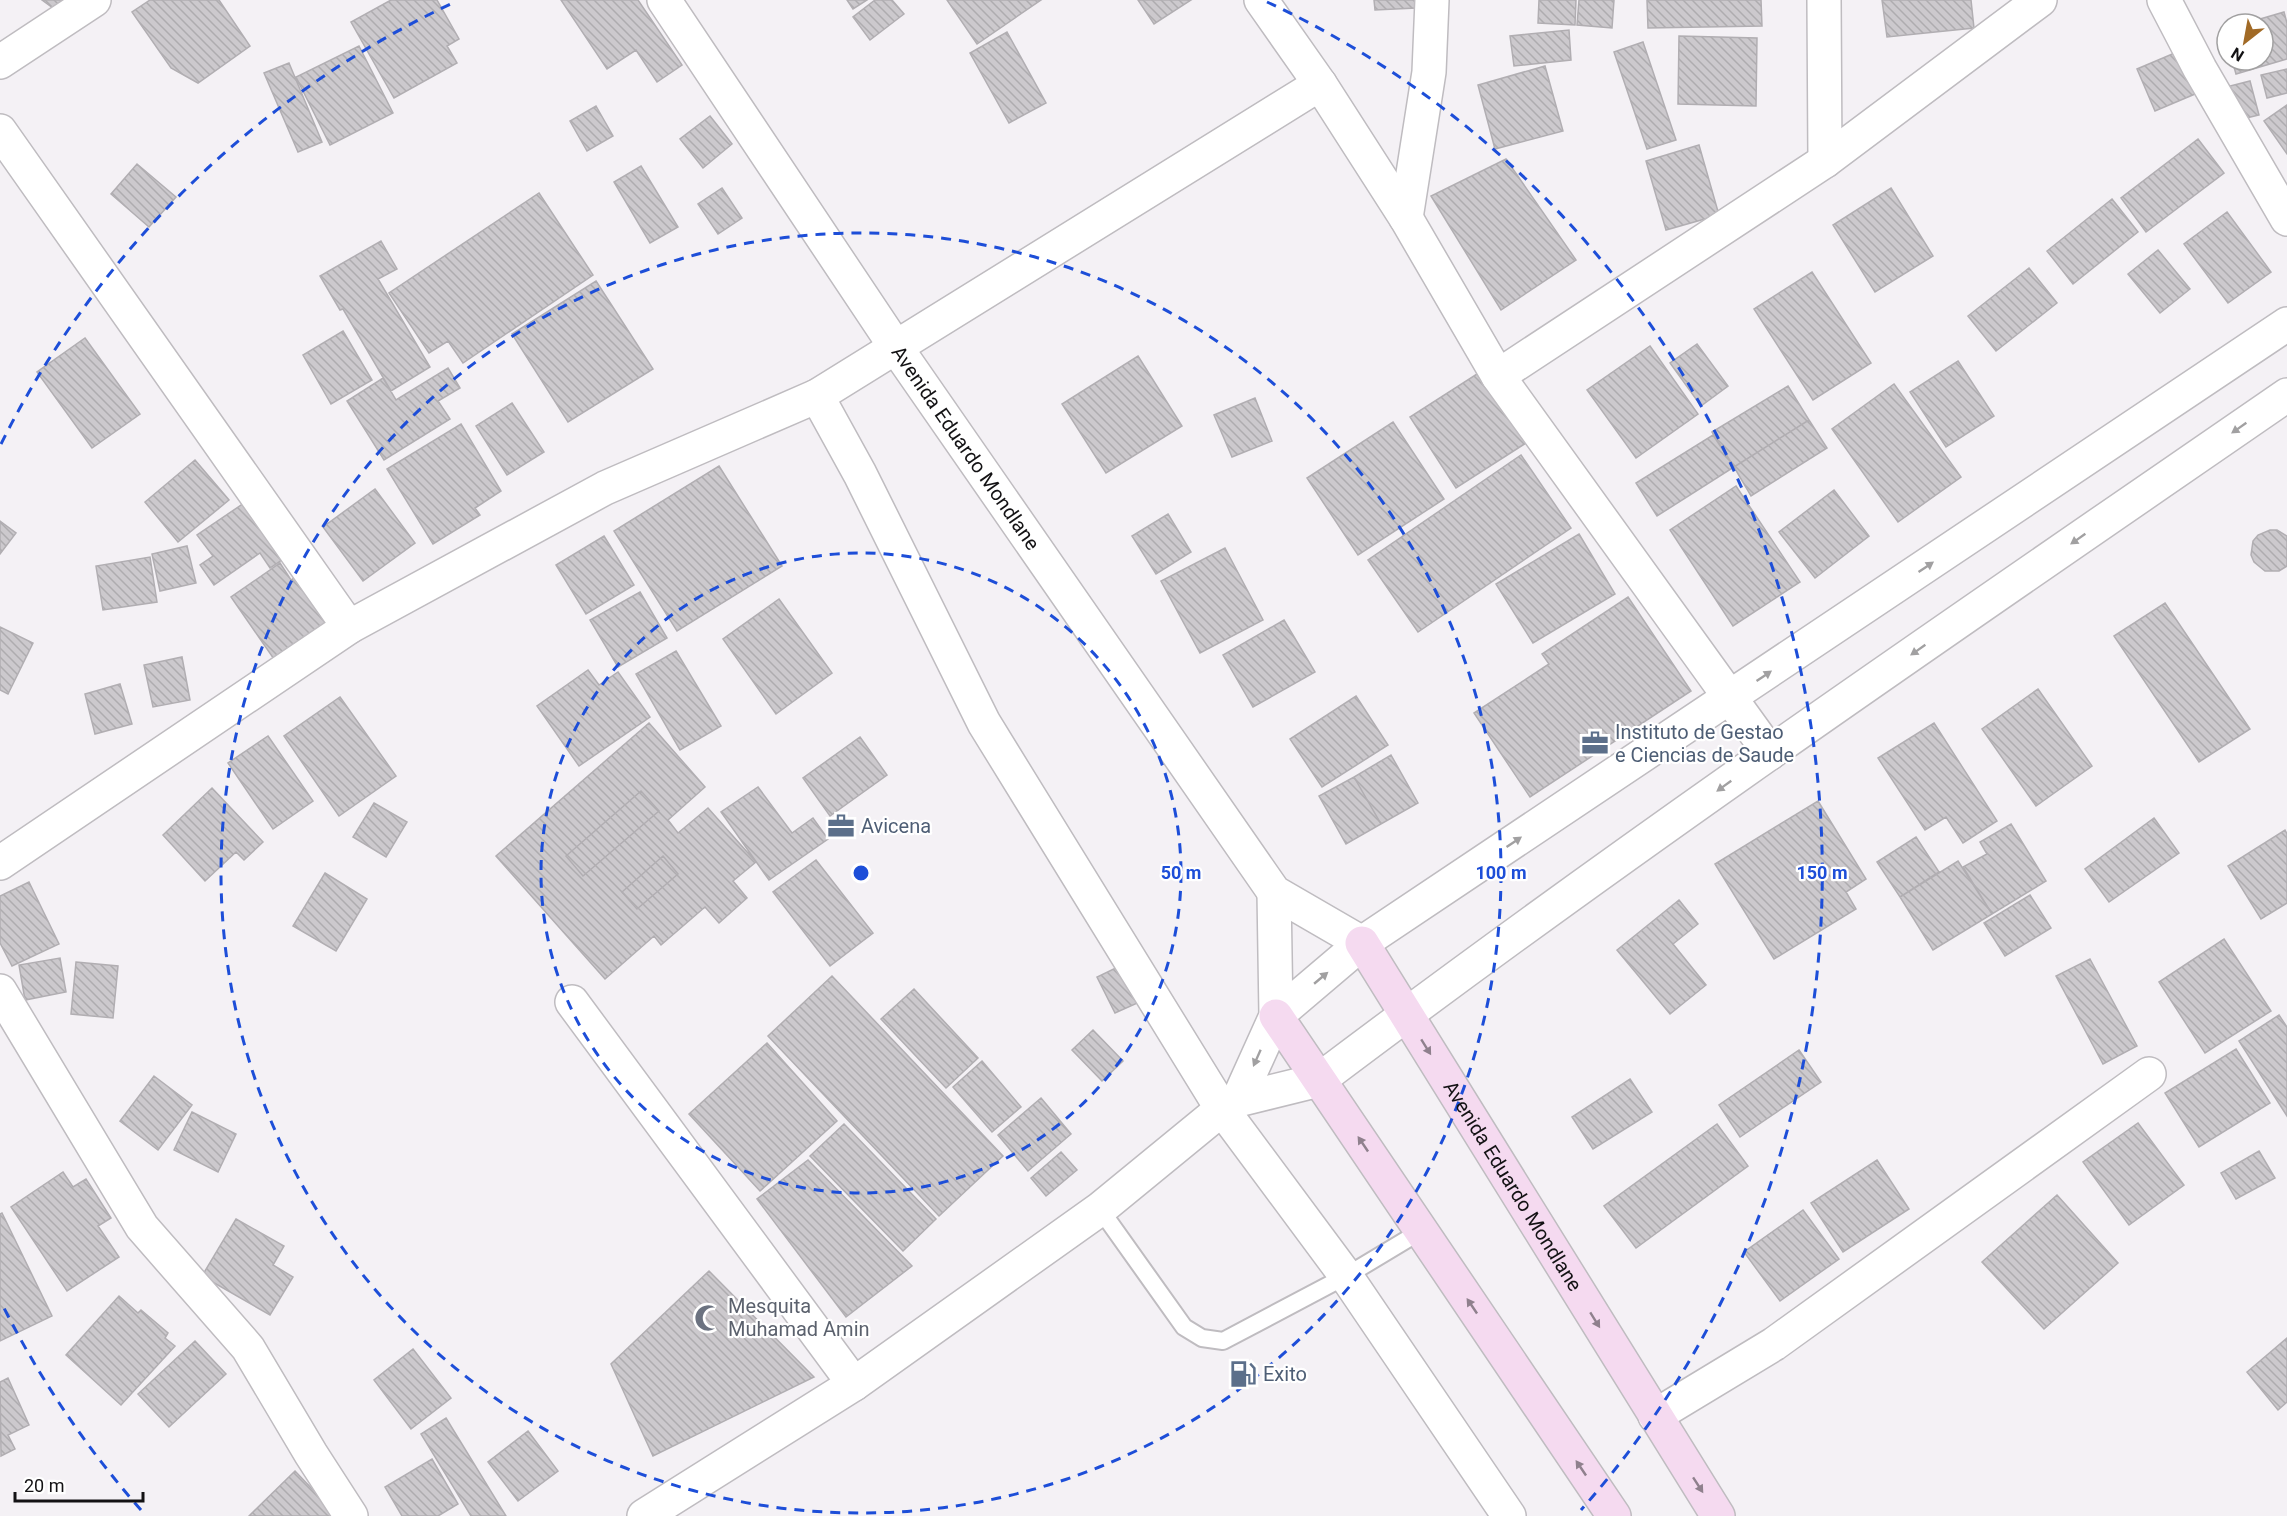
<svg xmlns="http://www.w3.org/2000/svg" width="2287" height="1516" font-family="Roboto,sans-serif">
<defs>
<pattern id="building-back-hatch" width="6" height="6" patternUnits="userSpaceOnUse" patternTransform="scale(1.5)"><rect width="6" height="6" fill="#ccc9cd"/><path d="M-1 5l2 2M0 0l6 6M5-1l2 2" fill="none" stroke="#aeacaf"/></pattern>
</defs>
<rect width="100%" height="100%" fill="#f4f1f5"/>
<path fill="url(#building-back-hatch)" stroke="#b1aeb2" stroke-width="1.5" fill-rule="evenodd" d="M42 0H65L57 11Z
M150 0H219L250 46 198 83 171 68 132 12Z
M391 0H437L459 39 447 46 457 63 394 98 351 22Z
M561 0H638L682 65 657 82 636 50 607 69Z
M847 0H867L853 9Z
M875 0H892L904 14 870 40 853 17Z
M947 0H1041L977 44Z
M1138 0H1191L1154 24Z
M1374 0H1416V8L1375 10Z
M1539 0H1576L1575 25 1538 23Z
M1579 0H1614L1612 28 1577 25Z
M1647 0H1761L1762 26 1648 28Z
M1882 0H1971L1974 28 1887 37Z
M2284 12 2287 23V59L2236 74 2232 60H2263V24H2243Z
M1569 30 1571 60 1514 66 1510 36Z
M1007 32 1046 103 1009 123 970 53Z
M1679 36 1757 38 1756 106 1678 104Z
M1643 42 1676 140 1647 149 1614 52Z
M359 46 393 113 330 145 296 77Z
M2177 52 2195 94 2155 111 2137 69Z
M289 63 322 142 298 152 264 73Z
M1545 66 1563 131 1495 149 1478 85Z
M2287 69V93L2267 98 2261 75Z
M2250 81 2259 115 2238 120 2230 86Z
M2287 105V154L2264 121Z
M596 106 613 136 587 151 570 121Z
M710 116 732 144 703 168 680 139Z
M2198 139 2224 173 2146 232 2121 198Z
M1699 145 1719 215 1666 230 1646 161Z
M1506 159 1576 260 1501 310 1431 196Z
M137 164 176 197 149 227 111 194Z
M641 166 678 227 650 243 614 182Z
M722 188 742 218 718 234 698 204Z
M1891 188 1933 256 1875 292 1833 225Z
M539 193 593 275 463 363 448 341 429 353 389 293Z
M2112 199 2138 232 2073 284 2047 251Z
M2227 212 2271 272 2228 303 2184 244Z
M381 241 397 269 378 279 430 367 391 391 343 309 340 310 320 276Z
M2158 250 2190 289 2160 313 2128 274Z
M2029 268 2057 303 1996 351 1968 316Z
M1812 272 1871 363 1813 400 1754 309Z
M596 281 653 369 568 422 512 334Z
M343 331 372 380 331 404 303 355Z
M85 338 140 414 92 448 37 372Z
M1697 344 1728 386 1701 406 1670 363Z
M1650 346 1698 414 1636 458 1587 390Z
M1138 356 1182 426 1106 473 1062 404Z
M1958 361 1994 416 1946 447 1910 392Z
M448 368 460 388 438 401 450 419 384 460 347 401 383 378 396 400Z
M1480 372 1526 443 1456 488 1410 417Z
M1894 384 1961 477 1898 522 1832 429Z
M1788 386 1809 420 1734 467 1712 432Z
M1255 398 1272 441 1232 457 1214 415Z
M512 403 544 452 507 475 476 426Z
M1809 420 1827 448 1751 496 1734 467Z
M1393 422 1444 499 1358 555 1307 478Z
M461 424 501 491 475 508 480 515 433 544 387 469Z
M1713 435 1734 467 1657 516 1636 483Z
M1521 455 1571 528 1418 632 1368 560Z
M195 460 229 500 178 542 145 502Z
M719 466 782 566 677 631 614 531Z
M1736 486 1800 582 1733 626 1670 530Z
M375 489 415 543 363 581 323 527Z
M1834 490 1869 536 1815 578 1779 532Z
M247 501 286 557 270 568 260 553 214 585 200 565 213 556 197 535Z
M1168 514 1191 552 1156 574 1132 536Z
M0 521 16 533 0 554Z
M2270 530H2277L2287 536V566L2279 571H2265L2254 562 2251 555 2253 541 2258 535Z
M1579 534 1615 594 1533 643 1496 584Z
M604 536 634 585 586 614 556 565Z
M187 546 196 583 160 591 152 554Z
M1225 548 1263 620 1200 653 1161 581Z
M150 557 157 602 103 610 96 566Z
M280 563 291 580 304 571 338 620 276 662 231 597Z
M640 592 667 638 618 667 590 620Z
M1628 597 1691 691 1530 797 1474 713 1549 664 1542 654Z
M779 599 832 673 776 714 723 639Z
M2165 603 2250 729 2199 762 2114 636Z
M1284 620 1315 672 1253 707 1223 655Z
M0 627 33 643 8 694 0 690Z
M676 651 721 726 680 750 636 674Z
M182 657 190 700 153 707 144 665Z
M588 670 599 685 618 672 650 717 579 766 537 706Z
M120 684 132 724 95 734 85 694Z
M2038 689 2092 766 2036 806 1982 729Z
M1356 696 1388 745 1322 787 1290 739Z
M340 697 396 776 339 816 284 736Z
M649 723 705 787 668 820 678 833 708 808 756 862 733 881 747 898 719 923 705 907 661 945 654 936 605 979 496 856ZM641 791 659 811 583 876 566 856ZM663 856 678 874 637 909 622 892Z
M1934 723 1997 821 1963 843 1946 817 1925 830 1878 758Z
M268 736 313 801 273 829 228 763Z
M860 737 887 775 830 816 803 778Z
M1391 755 1418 803 1381 824 1354 777Z
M1354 777 1381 824 1346 844 1319 796Z
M758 787 792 833 813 818 828 839 769 880 721 812Z
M212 788 263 842 244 860 236 852 205 881 163 835Z
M641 791 659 811 583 876 566 856Z
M1818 801 1866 879 1846 892 1856 909 1774 959 1715 864Z
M374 803 407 822 386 857 353 837Z
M2154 818 2179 853 2109 902 2085 869Z
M2011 824 2046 881 1992 914 1963 867 1987 854 1980 842Z
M2285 830 2287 834V903L2261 919 2228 866Z
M1916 837 1939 872 1900 897 1877 862Z
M663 856 678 874 637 909 622 892Z
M816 860 873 933 830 966 773 892Z
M1958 861 1992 914 1933 950 1900 897Z
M325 873 367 899 336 951 293 926Z
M29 882 59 944 12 966 0 943V896Z
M2030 895 2051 928 2005 956 1984 923Z
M1679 900 1698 924 1673 944 1706 985 1670 1014 1617 950Z
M2224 939 2271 1011 2205 1053 2159 982Z
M60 958 66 992 25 1000 19 965Z
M2090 959 2137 1046 2103 1064 2056 976Z
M76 962 118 966 113 1018 71 1014Z
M1124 964 1142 1001 1115 1013 1097 977Z
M832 976 1003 1156 939 1216 768 1036Z
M914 989 978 1058 946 1088 881 1019Z
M2279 1015 2287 1027V1116L2239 1041Z
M1093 1030 1123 1061 1102 1081 1072 1050Z
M767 1043 837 1121 760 1191 689 1114Z
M2236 1049 2270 1103 2199 1147 2165 1093Z
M1799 1050 1821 1082 1740 1137 1719 1105Z
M982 1061 1021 1107 992 1132 953 1087Z
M154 1076 192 1105 158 1150 120 1121Z
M1630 1079 1652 1112 1593 1149 1572 1117Z
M1041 1098 1071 1134 1028 1171 998 1135Z
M192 1112 236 1134 218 1172 174 1150Z
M2138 1123 2184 1185 2129 1225 2083 1162Z
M844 1124 936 1219 903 1251 810 1156Z
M1717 1124 1748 1166 1636 1248 1604 1206Z
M2259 1151 2275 1178 2236 1199 2221 1173Z
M1061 1152 1077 1170 1046 1196 1031 1178Z
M808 1160 912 1266 846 1317 757 1199Z
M1877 1160 1909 1209 1843 1252 1811 1203Z
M63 1172 73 1187 86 1179 111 1218 98 1226 119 1257 67 1291 11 1207Z
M2057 1195 2118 1263 2044 1329 1982 1262Z
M1803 1210 1839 1259 1780 1301 1744 1252Z
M2 1213 52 1316 0 1341V1214Z
M236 1219 284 1246 273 1265 293 1277 270 1315 202 1276Z
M709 1271 814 1377 653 1456 611 1364Z
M119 1296 138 1313 141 1310 168 1333 165 1338 175 1346 121 1405 66 1355Z
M2287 1338V1402L2278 1410 2247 1372Z
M195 1341 226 1374 169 1427 138 1394Z
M413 1349 451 1398 411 1429 374 1380Z
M8 1378 29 1425 8 1435 15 1449 1 1456 0 1382Z
M446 1418 506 1516H471L421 1434Z
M528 1431 558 1471 518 1501 488 1462Z
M432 1459 458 1504 438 1516H402L385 1487Z
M295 1471 338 1516H249Z"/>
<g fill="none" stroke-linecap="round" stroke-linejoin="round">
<defs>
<path id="service" d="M1100 1209 1184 1327 1202 1338 1223 1341 1346 1276 1421 1231"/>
<g id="minor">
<path id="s1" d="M664 0 895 346 1274 892 1362 943"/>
<path d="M1261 0 1320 84 1406 218 1498 376 1770 753"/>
<path d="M1824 0 1825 161"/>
<path d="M2164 0 2200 69 2287 219"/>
<path d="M0 62 94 0"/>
<path d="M0 131 349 627"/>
<path d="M1406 218 1429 72 1432 0"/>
<path d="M1498 376 1825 161 2040 0"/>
<path d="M817 396 860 474 984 723 1222 1109 1346 1276 1509 1516"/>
<path d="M0 863 349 627 605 488 817 396 1320 84"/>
<path d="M0 991 142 1227 248 1348 311 1454 351 1516"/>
<path d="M572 1002 854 1384"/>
<path d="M1238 1100 1276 1016 1274 892"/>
<path d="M1655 1416 1774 1344 2149 1074"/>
<path d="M644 1516 854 1384 1100 1209 1222 1109 1238 1100 1319 1080"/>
</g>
<path id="tertiary" d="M1276 1016 1362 943 2287 324
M1319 1080C1634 842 1962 619 2287 395"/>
<g id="secondary">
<path id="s2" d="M1362 943 1718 1516"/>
<path d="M1276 1016 1614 1516"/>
</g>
</defs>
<use href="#service" stroke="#bfbcc0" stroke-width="20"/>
<use href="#minor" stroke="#bfbcc0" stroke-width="36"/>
<use href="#tertiary" stroke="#bfbcc0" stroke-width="36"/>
<use href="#secondary" stroke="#bfbcc0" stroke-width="36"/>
<use href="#service" stroke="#fff" stroke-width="16"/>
<use href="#minor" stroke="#fff" stroke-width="33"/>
<use href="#tertiary" stroke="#fff" stroke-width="33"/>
<use href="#secondary" stroke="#f5daf0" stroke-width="33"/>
</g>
<defs><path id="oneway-solid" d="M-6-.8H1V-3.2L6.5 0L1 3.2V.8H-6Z" transform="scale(1.5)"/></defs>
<g fill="#a1a0a1">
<use href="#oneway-solid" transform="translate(2239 428) rotate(145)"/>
<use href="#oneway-solid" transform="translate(2078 539) rotate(145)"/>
<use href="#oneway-solid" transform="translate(1926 567) rotate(-34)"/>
<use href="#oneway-solid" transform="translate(1918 650) rotate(145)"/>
<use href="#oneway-solid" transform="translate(1764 676) rotate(-34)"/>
<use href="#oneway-solid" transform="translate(1724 786) rotate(144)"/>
<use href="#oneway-solid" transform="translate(1514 842) rotate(-34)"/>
<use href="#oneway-solid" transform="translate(1321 978) rotate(-40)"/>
<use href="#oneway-solid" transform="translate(1257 1058) rotate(114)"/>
</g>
<g fill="#8f808d">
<use href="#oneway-solid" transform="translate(1426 1047) rotate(58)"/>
<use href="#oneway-solid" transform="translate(1363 1144) rotate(-124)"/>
<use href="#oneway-solid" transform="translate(1472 1306) rotate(-124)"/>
<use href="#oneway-solid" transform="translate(1595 1320) rotate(58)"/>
<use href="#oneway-solid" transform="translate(1581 1468) rotate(-124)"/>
<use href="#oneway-solid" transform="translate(1698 1485) rotate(57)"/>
</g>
<g fill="none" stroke="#1d4ed8" stroke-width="3" stroke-dasharray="10 8">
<circle cx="861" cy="873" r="320"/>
<circle cx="861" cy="873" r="640"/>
<path d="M141 1510A961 961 0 0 1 1 1302M1 444A961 961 0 0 1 455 2M1267 2A961 961 0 0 1 1581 1510"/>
</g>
<defs>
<symbol id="office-bare" viewBox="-9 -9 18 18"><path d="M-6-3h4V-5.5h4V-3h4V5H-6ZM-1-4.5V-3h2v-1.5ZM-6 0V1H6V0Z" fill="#5c6f8a" stroke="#fff" stroke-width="2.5" paint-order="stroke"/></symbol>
<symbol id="mosque-bare" viewBox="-9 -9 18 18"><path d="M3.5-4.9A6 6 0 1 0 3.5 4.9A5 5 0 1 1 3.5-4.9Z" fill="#6b7280" stroke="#fff" stroke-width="2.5" paint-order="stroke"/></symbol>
<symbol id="fuel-bare" viewBox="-9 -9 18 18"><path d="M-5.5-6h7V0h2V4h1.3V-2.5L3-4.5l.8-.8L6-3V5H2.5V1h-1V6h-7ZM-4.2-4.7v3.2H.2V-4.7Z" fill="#5c6f8a" stroke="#fff" stroke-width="2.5" paint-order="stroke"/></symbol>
</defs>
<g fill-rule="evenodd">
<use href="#office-bare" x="1576" y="724" width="38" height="38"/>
<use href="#office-bare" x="822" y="807" width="38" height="38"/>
<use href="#mosque-bare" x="689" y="1299" width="38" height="38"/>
<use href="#fuel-bare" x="1224" y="1355" width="38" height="38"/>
</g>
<g text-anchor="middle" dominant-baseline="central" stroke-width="4.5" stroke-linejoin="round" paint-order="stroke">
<g font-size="20" fill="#131214" stroke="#fff">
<text stroke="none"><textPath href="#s1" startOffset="540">Avenida Eduardo Mondlane</textPath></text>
<text stroke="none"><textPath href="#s2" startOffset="286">Avenida Eduardo Mondlane</textPath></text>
</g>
<g font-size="20" fill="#4e5e75" stroke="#fff" text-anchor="start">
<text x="1615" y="732">Instituto de Gestao<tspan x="1615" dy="23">e Ciencias de Saude</tspan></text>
<text x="861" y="826">Avicena</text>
<text x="1263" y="1374">Exito</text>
</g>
<g font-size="20" fill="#5b616d" stroke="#fff" text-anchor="start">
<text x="728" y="1306">Mesquita<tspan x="728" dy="23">Muhamad Amin</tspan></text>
</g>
</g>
<circle cx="861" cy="873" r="9" fill="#1d4ed8" stroke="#fff" stroke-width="3"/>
<g font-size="18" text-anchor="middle" font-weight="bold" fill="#1d4ed8" stroke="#fff" stroke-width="4.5" stroke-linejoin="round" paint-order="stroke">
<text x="1181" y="879">50 m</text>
<text x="1501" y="879">100 m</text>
<text x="1822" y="879">150 m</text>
</g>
<g transform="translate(2245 42) rotate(211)"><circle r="28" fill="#ffffff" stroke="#a1a0a1" stroke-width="1.5"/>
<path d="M0-4.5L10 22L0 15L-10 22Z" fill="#a16a26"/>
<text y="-9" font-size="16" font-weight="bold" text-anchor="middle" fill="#131214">N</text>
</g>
<path d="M15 1492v9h128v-9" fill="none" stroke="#131214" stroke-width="3"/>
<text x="24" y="1492" font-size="18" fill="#131214" stroke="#ffffff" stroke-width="4.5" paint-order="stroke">20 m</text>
</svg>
